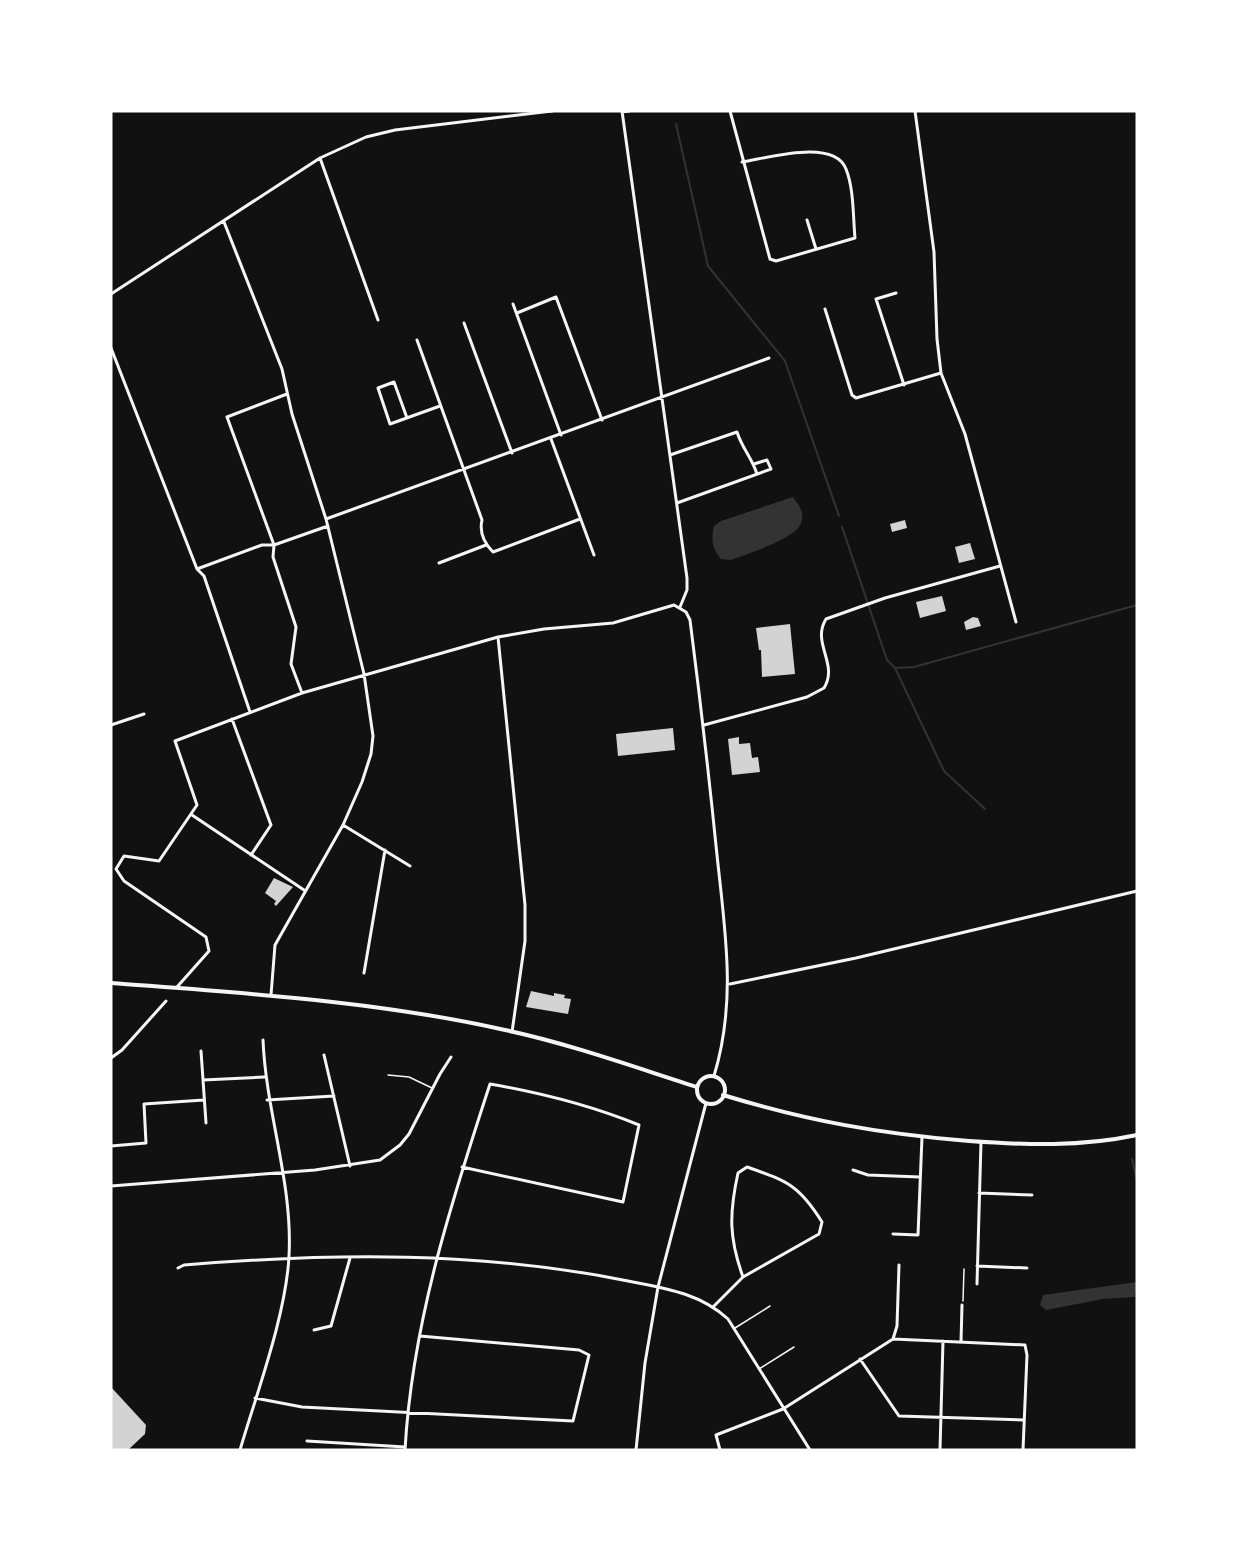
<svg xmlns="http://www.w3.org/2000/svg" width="1248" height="1561" font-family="Montserrat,sans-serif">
<rect width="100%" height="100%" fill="#111"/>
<path fill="#333" d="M793 497C799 505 805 512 801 523 797 538 747 554 731 560L721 559C712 548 711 540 714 526L721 521Z
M1137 1282 1135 1297 1103 1299 1046 1310 1040 1305 1043 1295Z"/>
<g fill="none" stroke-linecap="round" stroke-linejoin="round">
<path stroke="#333" stroke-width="2" d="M676 124 708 266 785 361 839 516
M842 527 887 660 895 668 914 667 1137 605
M895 668 944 771 985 809
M1132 1159 1137 1180"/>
</g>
<path fill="#d3d3d3" d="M905 520 907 528 892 532 890 524Z
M970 543 975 559 959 563 955 547Z
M942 596 946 611 920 618 916 602Z
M973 617 978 618 981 626 966 630 964 622Z
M790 624 795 674 762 677 761 650H759L756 628Z
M673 728 675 750 618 756 616 734Z
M739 737V744L750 743 752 758 758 757 760 772 732 775 728 739Z
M274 878 293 887 276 906 274 904 276 901 265 893Z
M531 991 554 996V993L565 995 564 998 571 999 568 1014 526 1007Z
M111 1387 146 1425 145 1434 128 1450H111Z"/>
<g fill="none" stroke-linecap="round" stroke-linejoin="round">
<path stroke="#f5f5f5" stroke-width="1.5" d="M963 1301 964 1269"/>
<path stroke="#f5f5f5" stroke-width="1.5" d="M388 1075 409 1077 432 1088
M735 1328 770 1306
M759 1369 794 1347"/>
<path stroke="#f5f5f5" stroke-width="3" d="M622 111 687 578V590L680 607
M730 111 770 259 776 261 855 238C853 217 854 189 846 169 834 138 768 158 742 162
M915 111 934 252 937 339 941 373 965 434 1016 622
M622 112 629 111
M320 158 378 320
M807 220 816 249
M224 222 282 369 292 414 326 519 364 674 373 736 371 754 362 782 343 825 275 945 271 995
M896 293 876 299 904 385
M111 294 320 158 366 137 395 130 552 111
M513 304 561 435
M825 309 852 395 856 398 941 373
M517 313 556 297 602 420
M464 323 512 453
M417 340 482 520C479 533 484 543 493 552L580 519
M111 348 197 569 204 576 250 712
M287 394 227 417 274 545 273 557 296 627 291 664 302 693
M407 418 394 382 378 388 390 424 440 406
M551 439 594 555
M670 455 737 432C742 448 752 458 757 474
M677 503 771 469 767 460 754 464
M326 519 769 358
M439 563 486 545
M197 569 262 545H274L328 526
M498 637 525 905V941L512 1032
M232 719 271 825 251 855
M111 725 144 714
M704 725 807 697 824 688C839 664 811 643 826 619L885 598 1000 566
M192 815 304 890
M343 825 410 866
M364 973 385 850
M730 984 856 958 1137 891
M177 987 209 951 206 937 124 881 116 869 124 856 159 861 197 805 175 741 302 693 498 637 544 629 613 623 674 605 686 612 690 620C700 698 709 776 717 855 725 932 737 1000 714 1076
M201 1051 206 1123
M324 1055 350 1166
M111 1058 122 1050 166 1001
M203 1080 264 1077
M267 1100 334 1096
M111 1146 146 1143 144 1104 204 1100
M853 1170 868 1175 920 1177
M111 1186 315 1170 380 1160 400 1145 409 1134 440 1074 451 1057
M979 1193 1032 1195
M893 1234 918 1235 922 1137
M977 1266 1027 1268
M178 1268 184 1265C332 1253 482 1251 628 1281 664 1288 700 1293 728 1319L810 1450
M977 1284 981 1142
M714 1306 743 1277 819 1234 822 1222C799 1185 787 1181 747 1167L738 1173C729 1214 729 1238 743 1277
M314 1330 331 1326 350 1258
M893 1339 1025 1345 1027 1355 1023 1450
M961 1342 962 1305
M860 1359 899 1416 1024 1420
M255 1398 302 1407 573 1421 589 1355 579 1350 420 1336
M307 1441 405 1447
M240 1450C257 1392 286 1315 289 1256 293 1183 266 1113 263 1040
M405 1450C412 1324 451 1203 490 1084 542 1093 590 1105 639 1125L623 1202 462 1167
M636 1450 645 1363 658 1287 706 1103
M720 1450 716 1435 783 1409 893 1339 897 1326 899 1265
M940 1450 943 1341"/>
<path stroke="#f5f5f5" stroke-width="4" d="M111 983C242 993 377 1001 505 1030 570 1044 634 1067 697 1087
M697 1090a14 14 0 1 1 28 0a14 14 0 1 1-28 0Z
M723 1095C808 1121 881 1134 969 1141 1026 1145 1081 1147 1137 1135"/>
</g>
<rect width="1248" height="1561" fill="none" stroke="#ffffff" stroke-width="225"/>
</svg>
